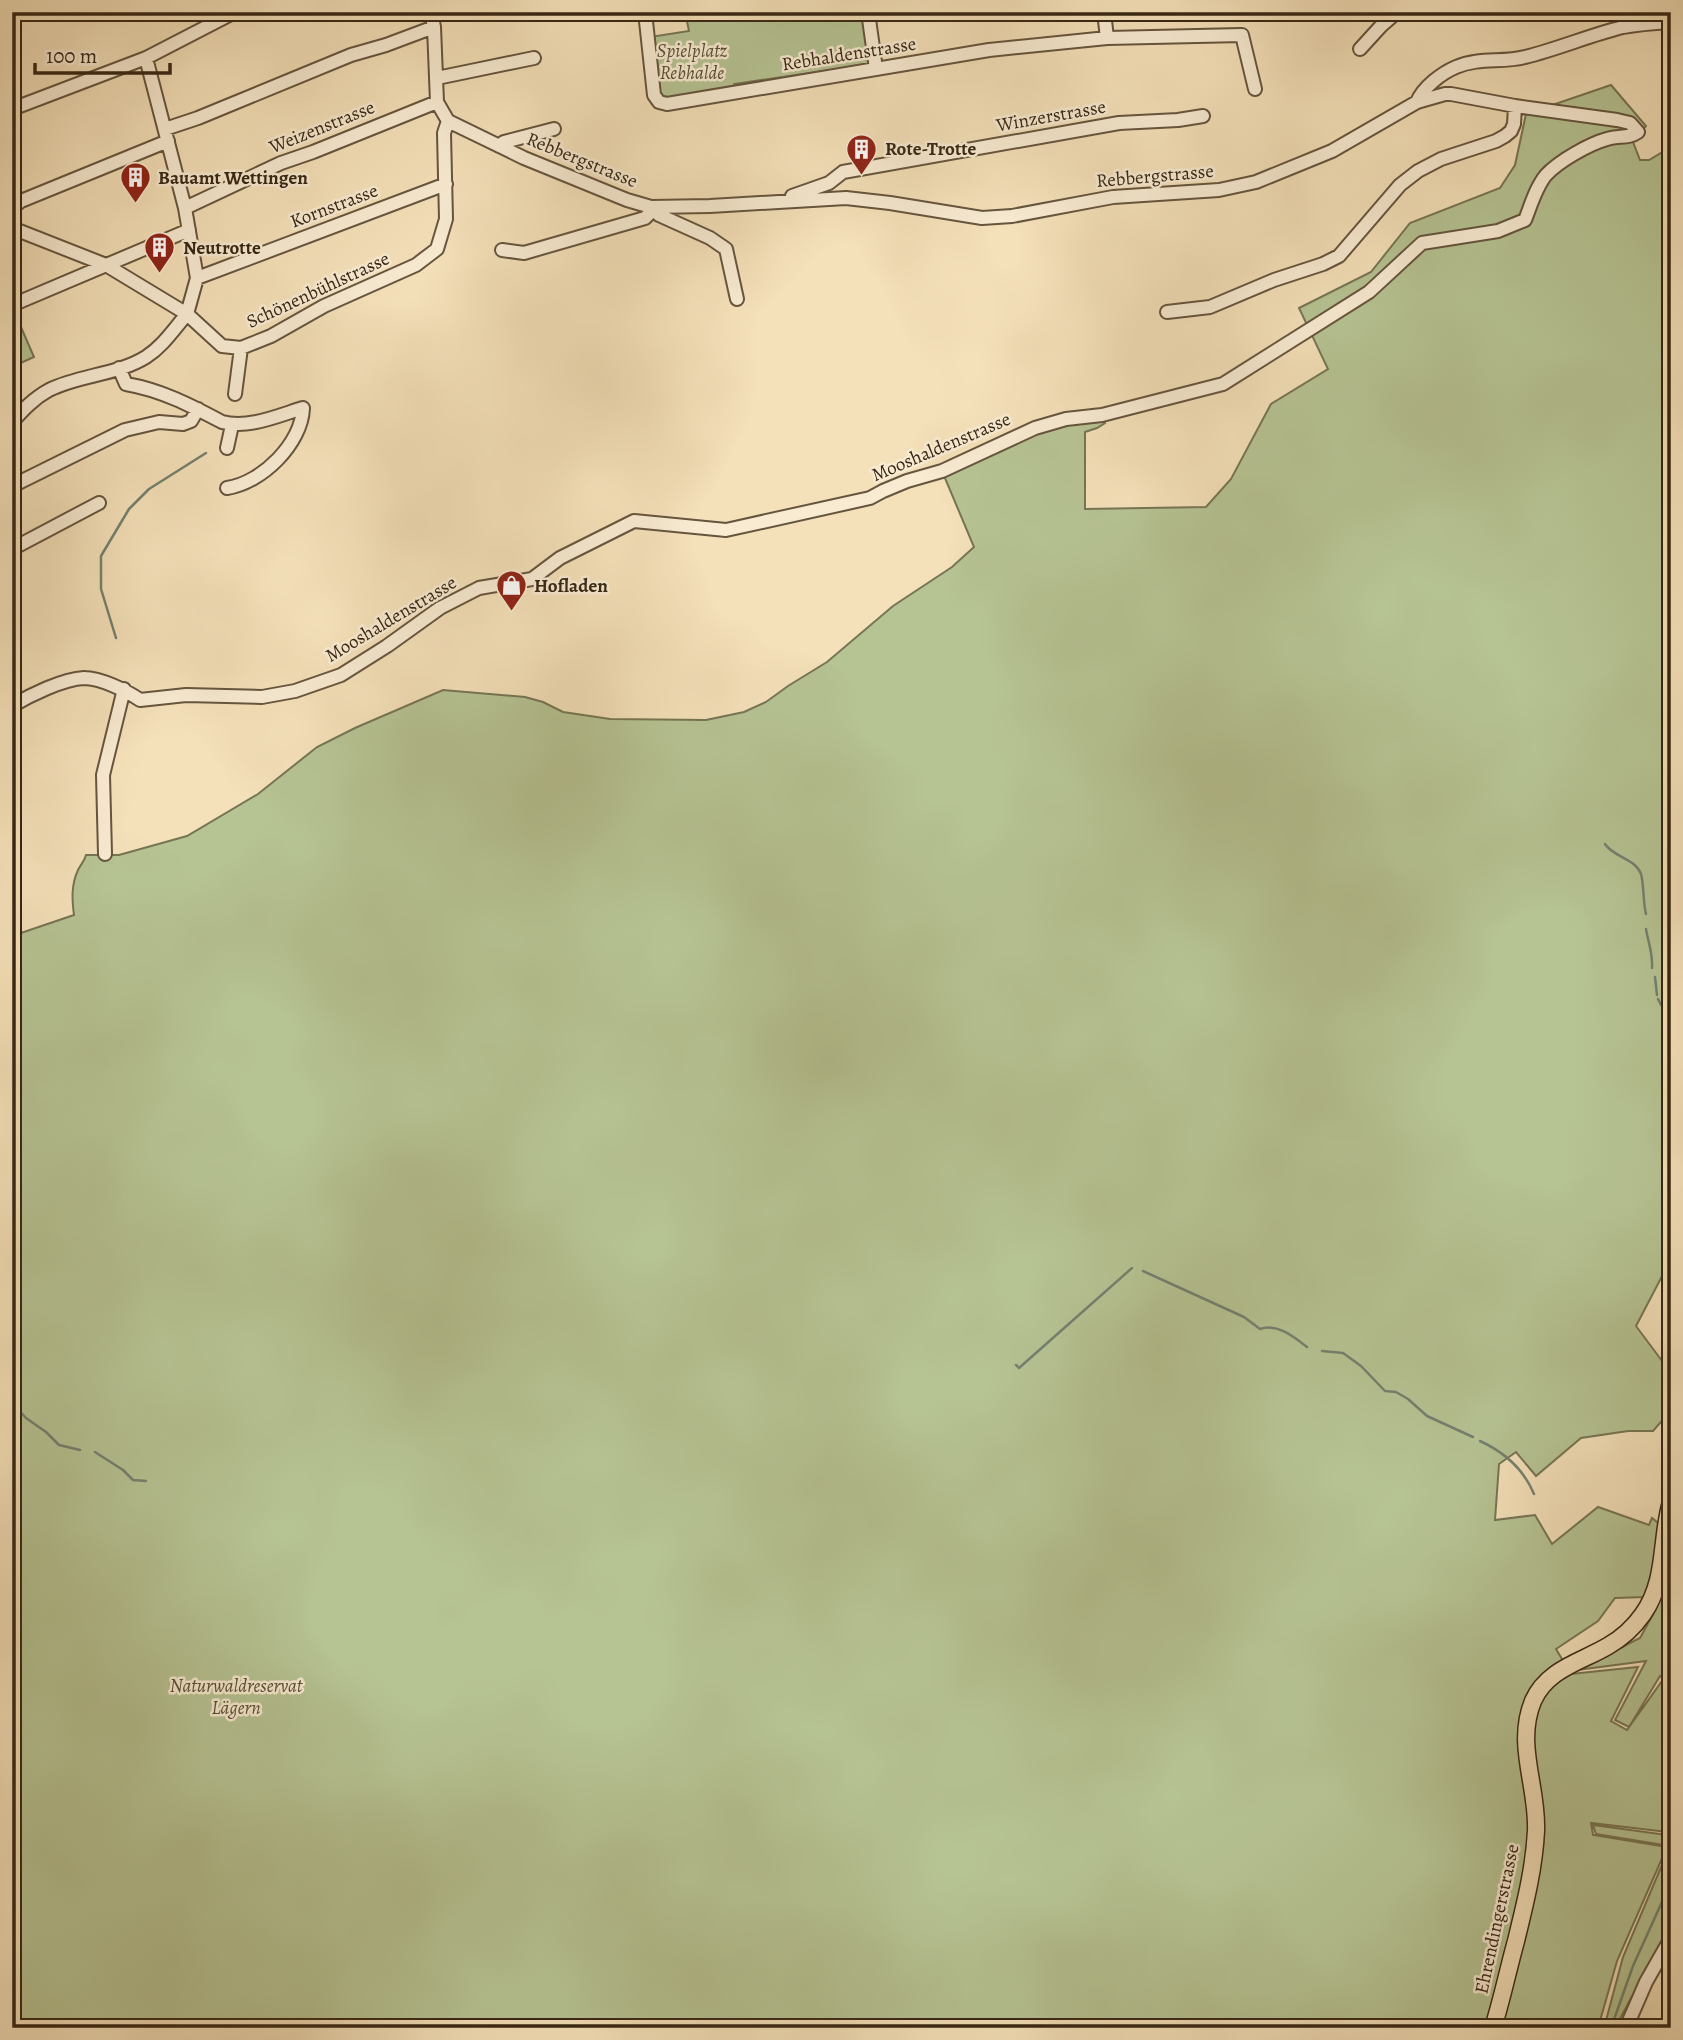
<svg xmlns="http://www.w3.org/2000/svg" width="1683" height="2040" font-family="Alegreya,serif">
<rect width="100%" height="100%" fill="#f4e0b9"/>
<filter id="stains"><feTurbulence type="fractalNoise" baseFrequency=".00286" numOctaves="4"/><feColorMatrix values="0 0 0 0 .2 0 0 0 0 .09 0 0 0 0 .02 0 0 0 .5 -.17"/></filter>
<radialGradient id="worn" r=".72"><stop offset=".6" stop-color="#630" stop-opacity="0"/><stop offset="1" stop-color="#630" stop-opacity=".3"/></radialGradient>
<path fill="#b6c393" stroke="#767554" stroke-width="2" d="M685 12H861L871 64 734 84V86L665 98 659 93 650 37 689 31Z
M1611 85 1646 126 1633 142 1640 160H1649L1671 147V1259L1636 1326 1671 1373V1397L1667 1415 1653 1431H1628L1581 1438 1536 1476 1516 1452 1499 1464 1495 1520 1535 1515 1552 1544 1598 1507 1649 1525 1652 1518 1658 1523 1655 1567 1645 1597 1615 1598 1598 1621 1556 1649 1571 1674 1638 1667 1611 1721 1627 1730 1662 1681 1671 1685V1826L1667 1832 1591 1823 1593 1835 1667 1847 1617 1961 1598 2028H12V936L74 915C72 900 71 885 78 870 81 864 84 862 86 855H119L187 836 258 794 317 747 355 728 443 690 525 697 543 702 563 712 610 719 706 720 744 712 766 702 788 686 827 662 893 606 952 567 974 547 942 471 1004 441 1102 415 1105 423 1097 428 1085 432V509L1206 507 1231 479 1271 404 1328 369 1299 308 1371 272 1410 223 1500 188 1515 165 1526 114Z
M14 311 34 357 12 367V312Z
M1671 1544V1681L1660 1676 1629 1727 1615 1720 1646 1661 1577 1670 1640 1638 1656 1609Z
M1593 1825 1667 1835 1671 1830V1929L1656 1952 1615 2028H1604L1623 1957 1670 1846 1596 1834Z"/>
<g fill="none" stroke-linecap="round" stroke-linejoin="round">
<path stroke="#748170" stroke-width="2.5" d="M116 638 101 589V556L129 509 149 489 206 453
M1605 844C1613 857 1635 858 1641 874 1644 884 1643 903 1646 914
M1646 929C1648 942 1653 953 1652 968
M1655 977 1657 995
M1658 999 1661 1005 1671 1009
M1143 1271 1244 1317 1260 1329C1277 1323 1294 1337 1307 1347
M1322 1351 1343 1353 1361 1366 1385 1391 1396 1392 1408 1399 1427 1416 1473 1437
M1016 1365 1019 1368 1132 1268
M14 1405 26 1418 46 1432 59 1445 80 1450
M1480 1441C1504 1452 1524 1470 1534 1494
M95 1452 123 1470 133 1480 146 1481
M1611 2028 1633 1966 1671 1882"/>
<defs>
<path id="minor" d="M645 12 654 95 659 102 667 104 989 50 1107 38 1242 35 1255 89
M868 12 876 69
M1104 12 1107 38
M1360 49 1381 26 1397 12
M146 58 185 208 197 278 187 314 222 346 241 348 271 336 324 306 416 265 437 249 446 219 444 133 448 121
M437 78 534 58
M1417 102C1423 87 1442 73 1456 67 1479 57 1502 63 1525 57 1558 49 1590 35 1623 27 1639 24 1654 23 1671 22
M12 109 146 58 235 12
M165 129 198 118 351 55 386 45 434 27
M499 146 504 142 554 129
M792 196 829 183 843 172 1119 123 1178 120 1203 116
M12 208 21 201 168 141
M185 208 281 163 313 152 437 102
M12 228 106 265 187 314C174 329 163 346 146 357 117 375 79 375 49 390 34 398 23 410 12 422
M502 250 524 253 645 218 650 213 651 207 659 215 710 238 726 249 737 299
M197 278 446 184
M12 305 189 230
M1167 312 1210 307 1274 280 1323 264 1339 256 1400 185 1418 171 1441 159 1496 141 1505 136 1511 131 1514 124 1515 106
M119 368 126 384C161 390 190 405 222 422 248 429 277 416 303 408 302 443 262 483 227 488
M235 394 241 348
M227 448 232 425
M12 486 125 430 159 422 183 424 191 421 198 409
M12 549 99 503
M12 706C30 695 63 679 84 678 101 678 127 691 140 700L186 695 262 697 295 691 341 675 387 646 440 608 479 588 532 579 560 558 634 521 726 530 870 498 883 491 907 481 942 471 1035 428 1066 419 1102 415 1223 384 1369 292 1422 243 1498 231 1525 220C1531 205 1536 187 1546 175 1559 161 1589 144 1607 139 1619 135 1628 139 1638 132L1630 123 1617 120 1515 106 1451 94H1445L1417 102 1332 151 1256 182 1219 190 1113 197 1012 216 982 218 890 203 846 198 710 206 651 207 627 200 524 158 448 121 437 102 434 27 431 12
M105 854 103 775 124 689
M1626 2028 1646 1982 1671 1938
M1670 2028 1671 2027"/>
<path id="major" d="M1493 2028C1502 1999 1508 1970 1516 1941 1525 1904 1534 1869 1536 1831 1538 1786 1515 1745 1533 1701 1547 1669 1581 1662 1608 1646 1622 1638 1634 1627 1643 1614 1667 1580 1660 1540 1671 1502"/>
</defs>
<use href="#minor" stroke="#66553e" stroke-width="16"/>
<use href="#major" stroke="#372715" stroke-width="19"/>
<use href="#minor" stroke="#f8ebd2" stroke-width="12"/>
<use href="#major" stroke="#f4e0b9" stroke-width="16"/>
</g>
<defs>
<symbol id="building-pin" viewBox="-11 -11 22 30"><path d="M0 17L-7.5 6A9.5 9.5 0 1 1 7.5 6Z" fill="#8f2418" stroke="#f8ebd2"/><path d="M-4-6H4V6H1V3H-1V6H-4ZM-2.5-4.3h1.7v1.8h-1.7ZM.8-4.3h1.7v1.8H.8ZM-2.5-1h1.7V.8h-1.7ZM.8-1h1.7V.8H.8Z" fill="#fff"/></symbol>
<symbol id="shop-pin" viewBox="-11 -11 22 30"><path d="M0 17L-7.5 6A9.5 9.5 0 1 1 7.5 6Z" fill="#8f2418" stroke="#f8ebd2"/><path d="M-5-2.5h2.3a2.7 3.5 0 0 1 5.4 0H5L5.5 6h-11ZM-1.5-2.5h3a1.5 2.3 0 0 0-3 0Z" fill="#fff"/></symbol>
</defs>
<g fill-rule="evenodd">
<use href="#building-pin" x="844" y="132" width="35" height="47"/>
<use href="#building-pin" x="118" y="160" width="35" height="47"/>
<use href="#building-pin" x="142" y="230" width="35" height="47"/>
<use href="#shop-pin" x="494" y="568" width="35" height="47"/>
</g>
<g text-anchor="middle" dominant-baseline="central" stroke-width="5" stroke-linejoin="round" paint-order="stroke">
<g font-size="19" font-style="italic" fill="#574e34" stroke="#f8ebd2">
<text x="692" y="51">Spielplatz<tspan x="692" dy="22">Rebhalde</tspan></text>
<text x="236" y="1686">Naturwaldreservat<tspan x="236" dy="22">Lägern</tspan></text>
</g>
<g font-size="19" fill="#372715" stroke="#f8ebd2">
<text transform="translate(849 54) rotate(-9)">Rebhaldenstrasse</text>
<text transform="translate(1051 116) rotate(-10)">Winzerstrasse</text>
<text transform="translate(322 127) rotate(-22)">Weizenstrasse</text>
<text transform="translate(582 160) rotate(22)">Rebbergstrasse</text>
<text transform="translate(1155 176) rotate(-5)">Rebbergstrasse</text>
<text transform="translate(334 206) rotate(-21)">Kornstrasse</text>
<text transform="translate(318 290) rotate(-25)">Schönenbühlstrasse</text>
<text transform="translate(941 447) rotate(-23)">Mooshaldenstrasse</text>
<text transform="translate(391 619) rotate(-31)">Mooshaldenstrasse</text>
<text transform="translate(1497 1919) rotate(-78)">Ehrendingerstrasse</text>
</g>
<g font-size="19" font-weight="bold" fill="#372715" stroke="#f8ebd2" text-anchor="start">
<text x="885" y="149">Rote-Trotte</text>
<text x="158" y="178">Bauamt Wettingen</text>
<text x="183" y="248">Neutrotte</text>
<text x="534" y="586">Hofladen</text>
</g>
</g>
<rect width="1683" height="2040" fill="none" stroke="#f4e0b9" stroke-width="42"/>
<rect x="14" y="14" width="1655" height="2012" fill="none" stroke="#372715" stroke-width="3.5"/>
<rect x="21" y="21" width="1641" height="1998" fill="none" stroke="#372715" stroke-width="2"/>
<path d="M35 63v10h135v-10" fill="none" stroke="#372715" stroke-width="3.5"/>
<text x="46" y="63" font-size="21" fill="#372715" stroke="#f8ebd2" stroke-width="5" paint-order="stroke">100 m</text>
<rect width="100%" height="100%" filter="url(#stains)"/>
<rect width="100%" height="100%" fill="url(#worn)"/>
</svg>
